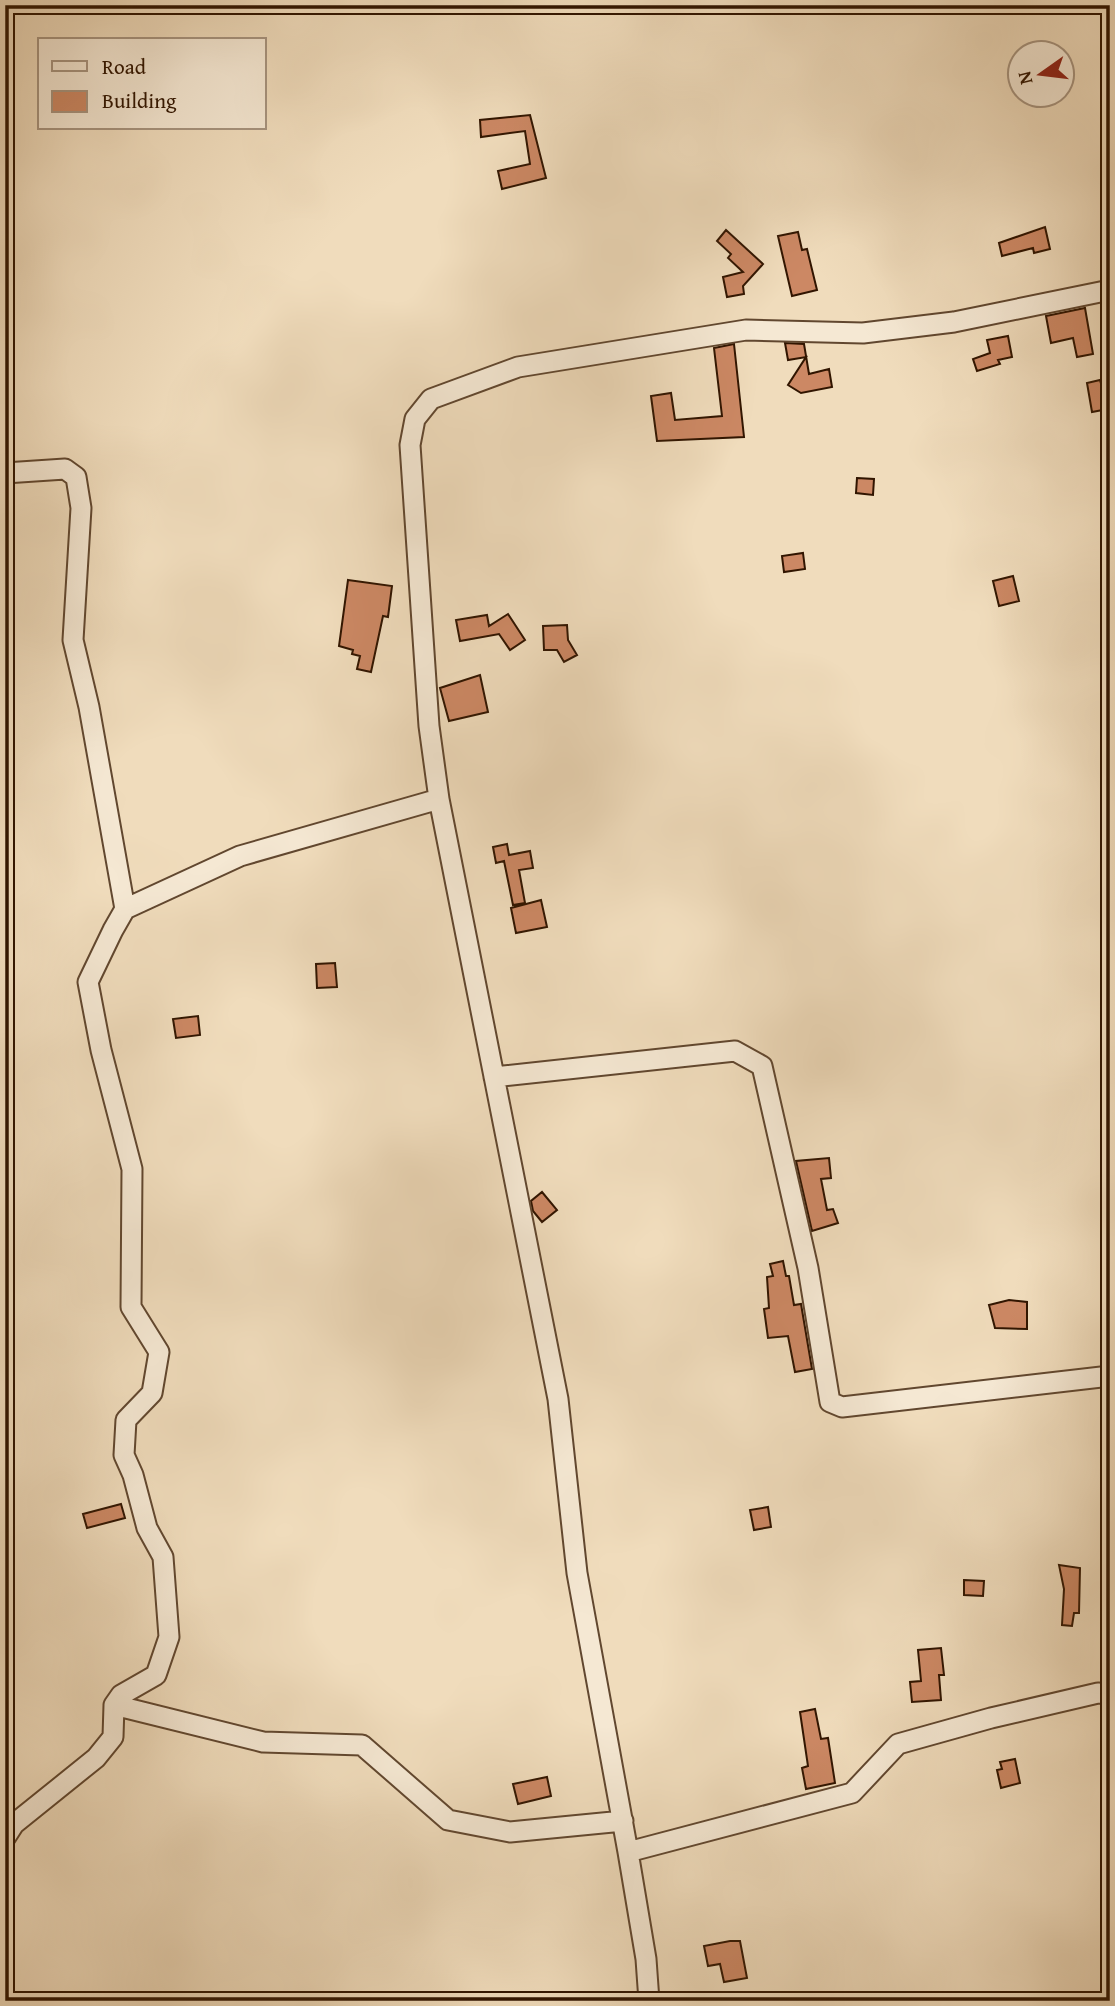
<svg xmlns="http://www.w3.org/2000/svg" width="1115" height="2006" font-family="'Gentium Book Plus',serif">
<rect width="100%" height="100%" fill="#f0dcbc"/>
<filter id="stains"><feTurbulence type="fractalNoise" baseFrequency=".00286" numOctaves="4"/><feColorMatrix values="0 0 0 0 .2 0 0 0 0 .09 0 0 0 0 .02 0 0 0 .5 -.17"/></filter>
<radialGradient id="worn" r=".72"><stop offset=".6" stop-color="#630" stop-opacity="0"/><stop offset="1" stop-color="#630" stop-opacity=".3"/></radialGradient>
<path fill="#cc8864" stroke="#311500" stroke-width="2" d="M530 115 546 178 502 189 498 171 530 164 525 131 481 137 480 120Z
M1045 227 1050 249 1034 253 1033 248 1002 256 999 243Z
M726 230 763 264 743 286 744 294 727 297 723 277 743 272 728 258 731 254 717 241Z
M798 232 802 250 807 249 817 290 792 296 778 236Z
M1085 308 1093 354 1077 357 1073 338 1051 343 1046 316Z
M1008 336 1012 357 998 360 1000 364 977 371 973 359 990 353 987 340Z
M785 343 804 344 809 374 829 369 832 387 801 393 788 385 806 357 788 360Z
M734 344 744 437 657 441 651 396 671 393 675 420 722 416 714 348Z
M1100 380 1108 409 1092 412 1087 383Z
M857 478 874 479 873 495 856 493Z
M803 553 805 569 784 572 782 556Z
M1013 576 1019 601 999 606 993 581Z
M348 580 392 586 388 617 383 616 371 672 357 669 360 656 352 654 353 650 339 646Z
M508 614 525 640 510 650 499 634 460 641 456 620 487 615 489 626Z
M567 625 568 640 577 655 564 662 557 650H544L543 626Z
M480 675 488 712 449 721 440 688Z
M507 844 509 855 530 851 533 868 519 870 525 903 513 905 504 861 496 863 493 847Z
M541 900 547 927 516 933 511 908Z
M335 963 337 987 317 988 316 964Z
M198 1016 200 1035 176 1038 173 1019Z
M829 1158 831 1178 821 1179 827 1210 833 1209 838 1223 812 1231 796 1161Z
M542 1192 557 1210 542 1222 533 1211 531 1201Z
M783 1261 786 1276H789L794 1305 801 1304 812 1369 795 1372 788 1336 768 1338 764 1309 769 1308 767 1277 773 1276 770 1264Z
M1009 1300 1027 1302V1329L995 1328 989 1305Z
M121 1504 125 1518 87 1528 83 1514Z
M768 1507 771 1527 754 1530 750 1510Z
M1059 1565 1080 1568 1079 1613H1074L1072 1626 1062 1625 1064 1589Z
M964 1580 984 1581 983 1596 964 1595Z
M941 1648 944 1675H939L941 1700 912 1702 910 1682 921 1681 918 1650Z
M815 1709 821 1739 828 1738 835 1783 806 1789 802 1768 808 1766 800 1712Z
M1015 1759 1020 1783 1001 1788 997 1770 1002 1769 1000 1762Z
M547 1777 551 1796 518 1804 513 1784Z
M730 1941H740L747 1978 724 1982 720 1964 708 1966 704 1946Z"/>
<g fill="none" stroke-linecap="round" stroke-linejoin="round">
<defs>
<path id="street" d="M5 473 65 469 76 477 81 508 73 640 89 707 125 909
M494 1077 735 1051 762 1066 808 1268 830 1402 842 1407 1110 1376
M114 1705 263 1742 362 1745 448 1820 510 1832 623 1821
M5 1838 14 1824 96 1758 113 1737 114 1705 121 1695 156 1675 169 1637 163 1557 147 1528 133 1475 124 1455 126 1420 152 1393 159 1352 131 1307 132 1169 101 1050 88 982 113 930 125 909 240 856 439 799
M628 1852 852 1793 898 1744 991 1718 1098 1693 1110 1694
M649 2001 646 1959 628 1852 577 1573 558 1399 439 799 429 726 410 445 415 419 431 399 518 367 746 330 863 333 954 322 1110 290"/>
</defs>
<use href="#street" stroke="#61472f" stroke-width="23"/>
<use href="#street" stroke="#f5e8d3" stroke-width="19"/>
</g>
<rect width="1115" height="2006" fill="none" stroke="#f0dcbc" stroke-width="28"/>
<rect x="7" y="7" width="1101" height="1992" fill="none" stroke="#311500" stroke-width="3.5"/>
<rect x="14" y="14" width="1087" height="1978" fill="none" stroke="#311500" stroke-width="2"/>
<rect x="38" y="38" width="228" height="91" fill="#f5e8d3" stroke="#a7947f" stroke-width="2"/>
<rect x="52" y="61" width="35" height="10" fill="#f5e8d3" stroke="#a7947f" stroke-width="2"/>
<text x="102" y="74" font-size="21" fill="#311500">Road</text>
<rect x="52" y="91" width="35" height="21" fill="#cc8864" stroke="#a7947f" stroke-width="2"/>
<text x="102" y="108" font-size="21" fill="#311500">Building</text>
<g transform="translate(1041 74) rotate(256)"><circle r="33" fill="#f5e8d3" stroke="#a7947f" stroke-width="2"/>
<path d="M0-5L12 26L0 18L-12 26Z" fill="#8f2418"/>
<text y="-10" font-size="19" font-weight="bold" text-anchor="middle" fill="#311500">N</text>
</g>
<rect width="100%" height="100%" filter="url(#stains)"/>
<rect width="100%" height="100%" fill="url(#worn)"/>
</svg>
